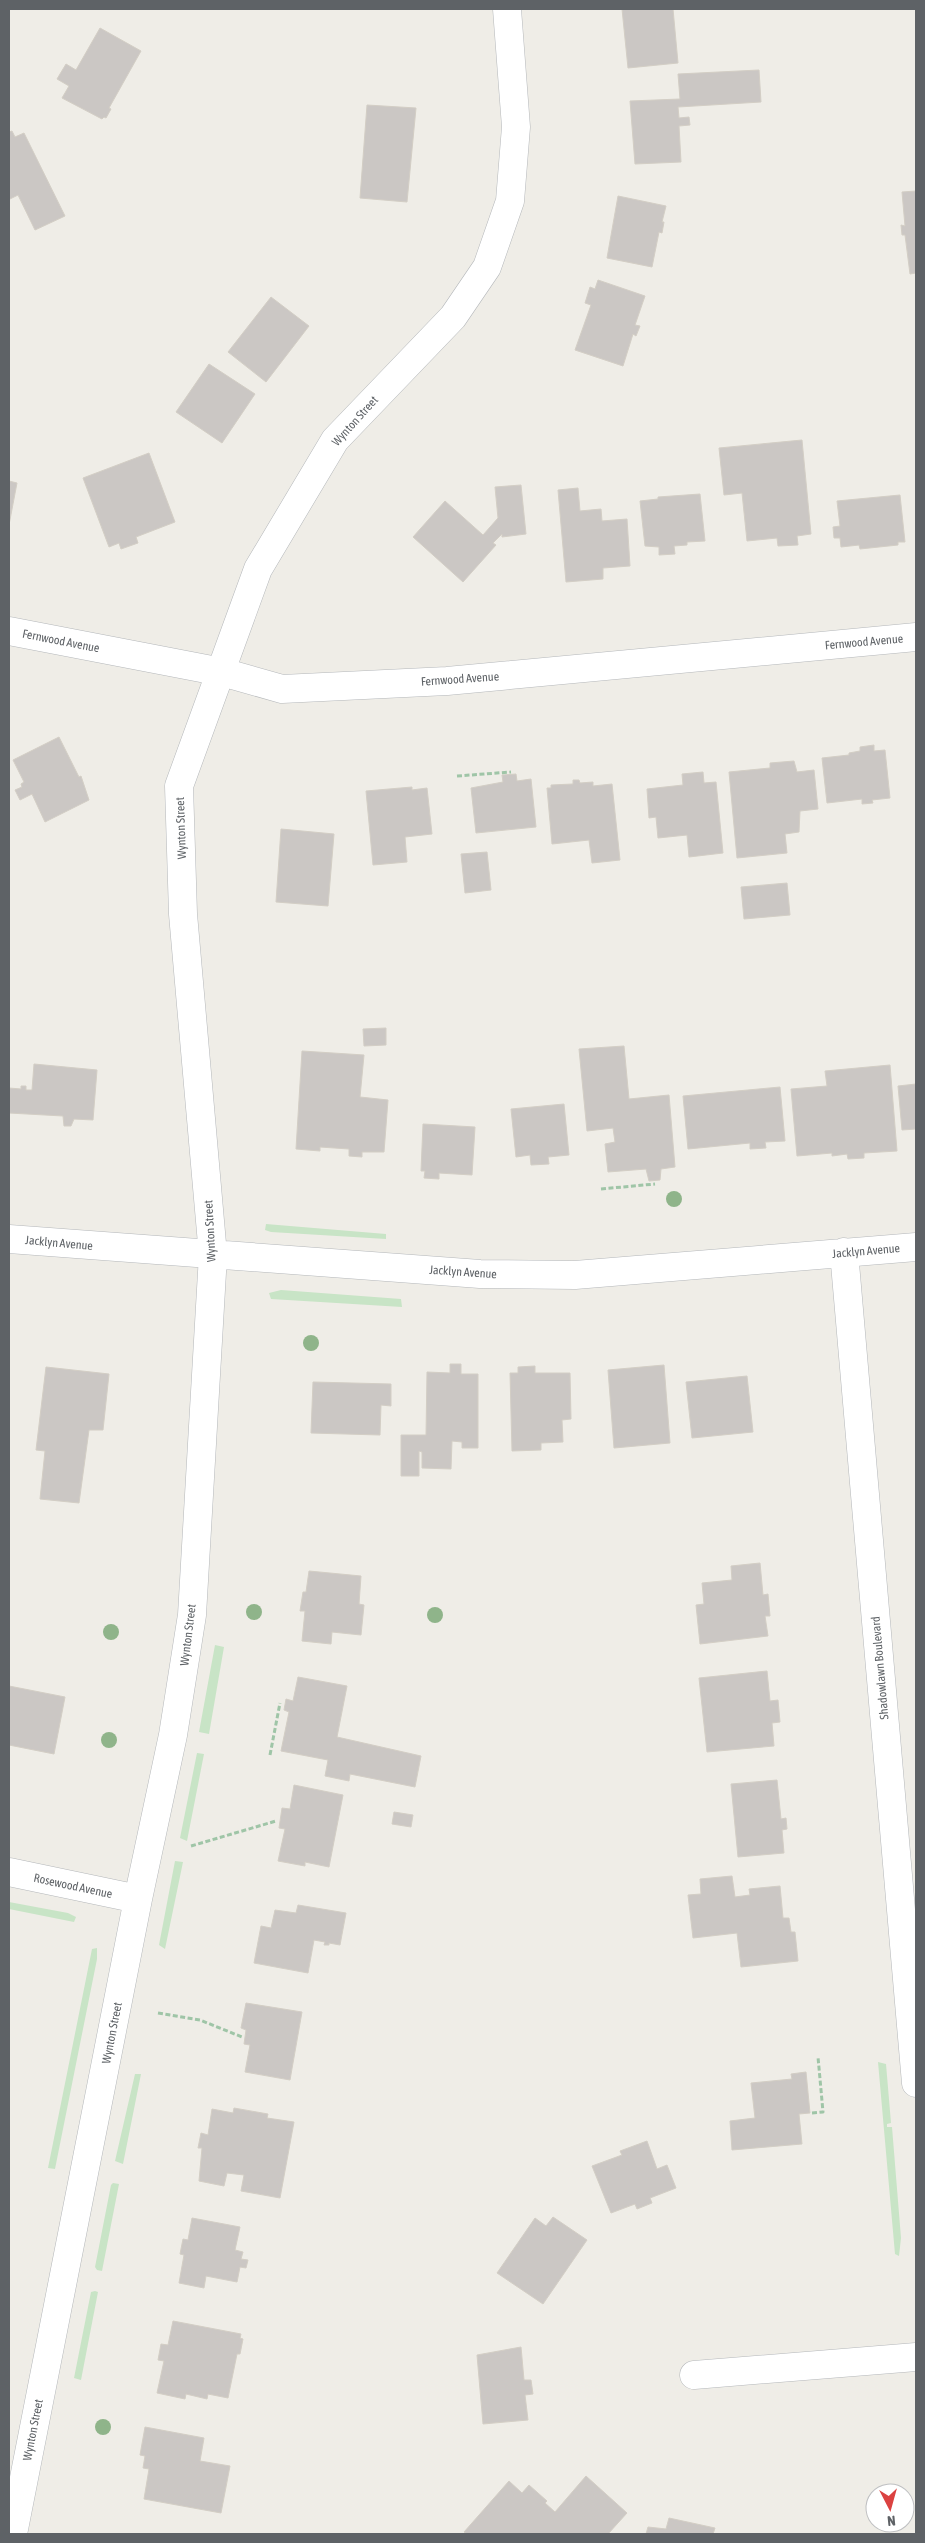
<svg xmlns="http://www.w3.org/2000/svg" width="925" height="2543" font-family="'Asap Condensed',sans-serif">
<rect width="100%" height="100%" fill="#efede7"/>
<path fill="#c8e4c6" d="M266 1224 386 1234V1239L271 1232 265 1230Z
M281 1290 401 1299 402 1307 271 1299 269 1293Z
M215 1645 224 1647 209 1734 199 1732Z
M197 1753 204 1754 187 1841 180 1838Z
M175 1861 183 1862 165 1949 159 1945Z
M9 1902 68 1913 76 1917 74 1922 9 1909Z
M97 1948V1959L55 2169 48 2168 92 1949Z
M878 2062 886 2064 891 2123 887 2124V2127H892L901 2238 899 2256 895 2254Z
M135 2074H141L123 2164 115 2161Z
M113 2183 119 2184 102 2271 97 2270 95 2267 111 2185Z
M95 2291 98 2292 81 2380 74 2378 91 2292Z"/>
<path fill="#cbc7c4" stroke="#d3cec5" d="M622 9H673L678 63 628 68Z
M100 28 141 51 109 108 111 109 106 118 104 117 102 119 62 98 69 86 57 79 66 64 76 70Z
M759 70 761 102 678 107 679 118 689 117 690 125 679 126 681 162 635 164 630 101 680 99 678 74Z
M367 105 416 108 407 202 360 198Z
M12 131 15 137 24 133 65 216 35 230 18 195 10 199 9 197V132Z
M916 191V273L910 274 905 235H902L901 225 905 226 902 192Z
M618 196 666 206 662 222H664L662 233 659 232 652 267 607 258Z
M598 280 645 296 635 325 640 326 636 336 633 334 623 366 575 350 591 305 585 303 590 287 595 289Z
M271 297 309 326 266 382 228 352Z
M209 364 255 394 222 443 176 412Z
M802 440 811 534 797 536 798 545 778 546 777 538 747 541 742 493 724 495 719 448Z
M149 453 175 522 136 537 138 543 121 549 119 543 109 547 83 478Z
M9 481 17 483 9 525Z
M521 485 526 534 502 537V534L493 543 496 545 463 582 413 537 445 501 483 535 498 518 495 487Z
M578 488 580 511 601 509 602 521 627 519 630 566 603 568V579L566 582 558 490Z
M700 494 705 541 687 542V545L674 546 675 554 659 555V547L645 546 640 501 658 499V497Z
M900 495 905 542H898V545L860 549 859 545 841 547 840 538H834L833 527 840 526 837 501Z
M59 737 79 777 81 776 89 800 45 822 32 794 20 800 15 790 22 787 21 784 24 782 13 760Z
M874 745V751L885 750 890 798 872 800 873 803 862 804V799L827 803 822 758 849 755V753L860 751V747Z
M794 761 797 772 814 770 818 809 800 811 799 832 785 834 787 853 737 858 729 772 770 768V763Z
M703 772 704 783 716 782 723 853 689 857 687 835 658 838 656 817 649 818 647 789 683 785 682 774Z
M516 774 517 781 531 779 536 827 476 833 471 788 503 782 502 775Z
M573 780H579L580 783 593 782V786L612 784 620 860 592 863 589 840 552 844 547 788H551V785L573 784Z
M412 787V790L427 788 432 834 405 837 407 862 373 865 366 791Z
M281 829 334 834 328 906 276 902Z
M487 852 491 890 465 893 461 854Z
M787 883 790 915 744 919 741 887Z
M386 1028V1045L364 1046 363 1029Z
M624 1046 629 1099 669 1095 675 1167 661 1169 660 1180 649 1181 646 1169 608 1172 605 1144 615 1142 613 1128 587 1131 579 1049Z
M302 1051 364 1055 360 1097 388 1100 384 1152H362V1157L349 1156V1149L320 1147V1151L296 1149Z
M34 1064 97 1070 93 1120 74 1119 71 1126H64L63 1116 9 1113V1088L21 1089V1086H26V1090H32Z
M890 1065 897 1151 864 1153V1158L848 1159 847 1154 832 1156V1153L797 1156 791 1089 827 1086 825 1071Z
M916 1084V1129L902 1130 898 1086Z
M780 1087 785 1141 765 1142 766 1148 750 1149V1143L688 1149 683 1096Z
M564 1104 569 1155 548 1157 549 1164 531 1165 530 1155 516 1157 511 1109Z
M423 1124 475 1127 472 1175 439 1173V1179L424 1178 425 1171H421Z
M450 1364H461V1374H478V1448H462V1442L452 1441 451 1469 422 1468V1452L419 1451V1476H401V1435H426L427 1372 450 1373Z
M664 1365 670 1443 614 1448 608 1370Z
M535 1366V1373H570L571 1419 562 1420 563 1442 541 1443V1450L512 1451 510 1373H518V1367Z
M46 1367 109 1374 103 1430H89L79 1503 40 1499 45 1451 36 1450Z
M747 1376 753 1432 692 1438 686 1382Z
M313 1382 391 1384V1406L381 1405 380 1435 311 1433Z
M760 1563 763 1595 768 1594 770 1616H765L768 1636 700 1644 696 1605 704 1604 702 1583 732 1580 731 1566Z
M309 1571 361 1576 359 1604 364 1605 361 1635 332 1632 331 1644 302 1641 305 1611H300L303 1592H306Z
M767 1671 770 1701 778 1700 780 1722 772 1723 774 1746 707 1752 699 1678Z
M298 1677 347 1686 337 1737 421 1756 415 1787 350 1774 349 1781 325 1776 328 1760 281 1751 289 1712 284 1710 286 1699 293 1701Z
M9 1686 65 1697 54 1754 9 1745Z
M777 1780 781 1819 786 1818 787 1829 782 1830 784 1853 738 1857 731 1784Z
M294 1785 343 1795 329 1867 305 1862V1866L278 1861 285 1829 279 1828 282 1808 290 1809Z
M394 1812 413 1815 411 1827 392 1824Z
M732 1876 735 1897 750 1895 749 1889 780 1886 783 1918H789L791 1932H795L798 1961 741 1967 737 1933 693 1938 688 1895 701 1894 700 1879Z
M298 1905 346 1913 340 1945 329 1943V1945H324L325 1942 314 1940 308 1973 254 1963 261 1926 271 1928 275 1910 296 1913Z
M246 2003 302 2012 290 2080 245 2072 250 2045 244 2044 246 2030 241 2028Z
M806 2072 810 2113 799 2114 802 2144 732 2150 730 2121 755 2118 751 2083 792 2079 791 2074Z
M234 2108 268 2114 267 2118 294 2122 280 2198 241 2191 244 2175 227 2173 224 2186 199 2181 202 2148H198L201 2133 208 2135 212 2109 233 2113Z
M647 2141 657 2169 667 2165 676 2188 650 2198 652 2203 637 2209 635 2204 611 2213 592 2166 622 2155 620 2151Z
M553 2217 587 2240 543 2304 497 2273 535 2218 546 2226Z
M192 2218 240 2227 235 2250 243 2252 241 2259 248 2260 246 2268 240 2267 237 2282 206 2276 204 2288 179 2283 184 2255 180 2254 183 2239 188 2240Z
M173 2321 241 2334 240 2338 243 2339 240 2354H237L228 2398 208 2394 207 2399 186 2394 185 2399 157 2393 164 2361 158 2360 161 2344 168 2345Z
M521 2347 524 2380H531L533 2394 525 2395 528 2420 483 2424 477 2355Z
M145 2427 204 2438 200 2461 230 2466 221 2513 144 2499 149 2469 143 2468 145 2456 140 2455Z
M586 2476 627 2513 608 2534H467L464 2532 509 2481 522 2493 529 2485 547 2501 545 2503 555 2512Z
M669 2518 715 2528 713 2534H646L648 2527 666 2529Z"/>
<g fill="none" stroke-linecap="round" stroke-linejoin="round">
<defs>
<path id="minor" d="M9 631 222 672 282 689 447 681 916 637
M9 1239 480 1274 575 1275 916 1247
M844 1252 916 2083
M9 1872 138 1899
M694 2375 916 2357
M13 2534 138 1899 173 1735 192 1615 213 1255 183 914 179 786 258 569 335 440 453 317 487 267 510 201 516 127 507 9"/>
</defs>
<use href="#minor" stroke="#b4b7ba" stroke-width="29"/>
<path stroke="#9fc5a7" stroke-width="3" stroke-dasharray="5 2.5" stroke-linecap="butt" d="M457 776 511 772
M915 1145H916
M601 1189 655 1184
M270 1755 280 1703
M191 1846 276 1821
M158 2013 200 2020 242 2037
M812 2113 823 2112 818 2057"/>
<use href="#minor" stroke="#fff" stroke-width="28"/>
</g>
<g fill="#8fb48a">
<circle cx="674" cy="1199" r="8"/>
<circle cx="311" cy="1343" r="8"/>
<circle cx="254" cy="1612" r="8"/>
<circle cx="435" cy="1615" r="8"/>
<circle cx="111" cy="1632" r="8"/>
<circle cx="109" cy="1740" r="8"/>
<circle cx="103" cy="2427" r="8"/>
</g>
<g text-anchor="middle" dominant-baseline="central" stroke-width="4" stroke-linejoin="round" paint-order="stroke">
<g font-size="12" fill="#5e6266" stroke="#fff">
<text transform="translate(355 421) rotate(-48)">Wynton Street</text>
<text transform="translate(61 641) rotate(11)">Fernwood Avenue</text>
<text transform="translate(864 642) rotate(-5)">Fernwood Avenue</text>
<text transform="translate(460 679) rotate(-4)">Fernwood Avenue</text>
<text transform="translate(181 828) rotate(-92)">Wynton Street</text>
<text transform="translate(210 1231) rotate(-93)">Wynton Street</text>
<text transform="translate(59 1243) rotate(5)">Jacklyn Avenue</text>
<text transform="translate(866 1251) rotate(-5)">Jacklyn Avenue</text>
<text transform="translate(463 1272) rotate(4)">Jacklyn Avenue</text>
<text transform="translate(188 1635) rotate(-83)">Wynton Street</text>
<text transform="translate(880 1668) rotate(-95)">Shadowlawn Boulevard</text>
<text transform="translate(73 1886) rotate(12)">Rosewood Avenue</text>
<text transform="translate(112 2033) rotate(-79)">Wynton Street</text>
<text transform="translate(33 2430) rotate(-79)">Wynton Street</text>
</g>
</g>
<rect width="925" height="2543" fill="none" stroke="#5e6266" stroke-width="20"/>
<g transform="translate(890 2508) rotate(174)"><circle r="24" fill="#ffffff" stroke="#bfc0c2"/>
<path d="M0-4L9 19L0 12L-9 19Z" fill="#db4241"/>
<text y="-8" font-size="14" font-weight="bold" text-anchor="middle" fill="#5e6266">N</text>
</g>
</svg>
